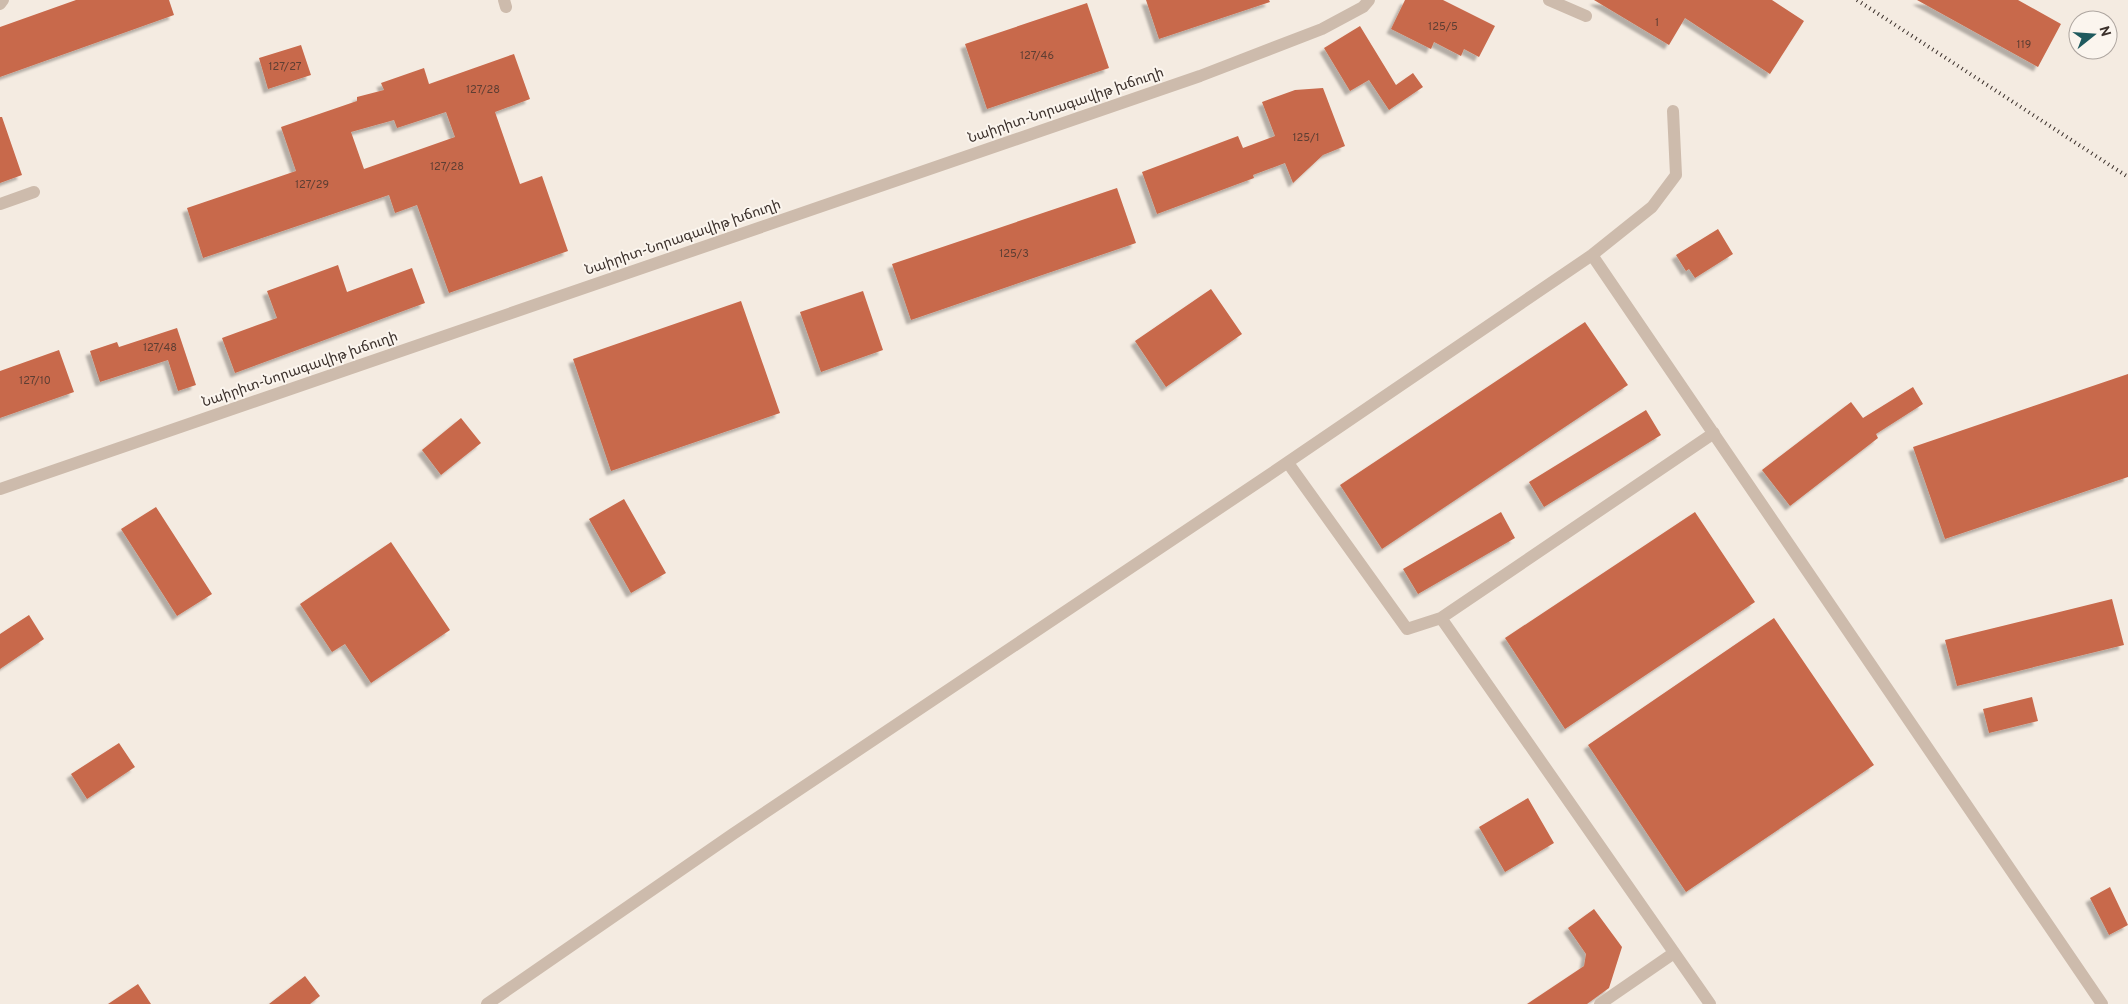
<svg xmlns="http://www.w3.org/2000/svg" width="2128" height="1004" font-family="Overpass,'Noto Sans Armenian',sans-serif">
<defs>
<filter id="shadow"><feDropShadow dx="-4.5" dy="4.5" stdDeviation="1" flood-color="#0004"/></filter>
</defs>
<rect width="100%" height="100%" fill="#f4ebe1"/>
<path fill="#c8694b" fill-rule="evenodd" filter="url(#shadow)" d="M76 0H169L174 15 0 77V27Z
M1146 0H1269L1270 2 1159 39Z
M1405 0H1443L1495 26 1479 57 1464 49 1461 56 1434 42 1431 49 1391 29Z
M1594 0H1772L1804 21 1770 74 1685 18 1669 45Z
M1917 0H2018L2061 24 2038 67Z
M1087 3 1109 68 987 109 965 44Z
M1360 26 1396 85 1413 73 1423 87 1389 110 1369 80 1350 91 1324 48Z
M301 45 311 75 268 89 259 58Z
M514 54 530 99 495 112 520 184 542 176 568 251 449 293 417 205 395 213 389 195 203 258 187 208 296 171 281 127 357 101V97L384 90 381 83 424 68 429 84ZM446 112 455 137 364 169 351 132 394 120 397 128Z
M1323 88 1345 146 1323 155 1293 183 1285 163 1253 175 1254 178 1157 214 1142 172 1238 136 1243 148 1275 136 1262 102 1295 90Z
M0 117H2L22 175 0 183Z
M1117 188 1136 243 911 320 892 264Z
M1718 229 1733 254 1695 278 1689 269 1686 271 1676 255Z
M338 265 347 292 412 268 425 303 235 373 222 338 277 318 267 291Z
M1211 289 1242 334 1166 387 1135 341Z
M863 291 883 350 821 372 800 312Z
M741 301 780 413 611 471 573 359Z
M1585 322 1628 385 1382 549 1340 485Z
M177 328 196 385 178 391 168 360 100 382 90 351 117 342 119 347Z
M59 350 74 392 0 418V371Z
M2128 374V477L1945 539 1913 447Z
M1913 387 1923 404 1876 434 1878 438 1790 506 1762 470 1851 402 1863 418Z
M1646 410 1661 435 1544 507 1529 482Z
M461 418 481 443 441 475 422 450Z
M624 499 666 573 631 593 589 519Z
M156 507 212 594 177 616 121 529Z
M1501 512 1515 538 1418 594 1403 569Z
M1695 512 1755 602 1565 729 1505 638Z
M391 542 450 630 371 683 345 644 332 652 300 604Z
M2112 599 2124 645 1957 686 1945 640Z
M29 615 44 639 0 669V634Z
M1774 618 1874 765 1686 892 1588 745Z
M2032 697 2038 721 1989 733 1983 709Z
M119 743 135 767 87 799 71 774Z
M1528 798 1554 843 1505 872 1479 827Z
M2110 887 2128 925 2109 935 2090 898Z
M1594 909 1622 947 1609 988 1587 1004H1527L1584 966 1586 954 1568 928Z
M305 976 320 996 310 1004H269Z
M138 984 151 1004H108Z"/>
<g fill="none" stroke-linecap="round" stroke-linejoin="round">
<path stroke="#cdbbac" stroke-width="12" d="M504 0 506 7
M1549 0 1586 16
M0 4 3 0
M0 204 34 192
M1592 255 2102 1004
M1288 463 1407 629 1441 618 1714 433
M0 489 1200 76 1322 29 1363 7 1369 0
M1441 618 1710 1004
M487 1004 733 834 1266 477 1592 255 1652 207 1676 175 1673 111
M1600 1004 1674 953"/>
<path stroke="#3b302b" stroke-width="4" stroke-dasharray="1 4" stroke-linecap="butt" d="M1857 0 2128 177"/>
</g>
<g text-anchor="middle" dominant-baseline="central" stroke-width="4" stroke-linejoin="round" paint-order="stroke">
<g font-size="11" fill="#5e3e33">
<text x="1657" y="23">1</text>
<text x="1443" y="27">125/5</text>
<text x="2024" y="45">119</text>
<text x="1037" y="56">127/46</text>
<text x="285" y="67">127/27</text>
<text x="483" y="90">127/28</text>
<text x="1306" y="138">125/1</text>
<text x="447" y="167">127/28</text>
<text x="312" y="185">127/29</text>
<text x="1014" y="254">125/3</text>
<text x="160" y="348">127/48</text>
<text x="35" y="381">127/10</text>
</g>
<g font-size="14" fill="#3b302b" stroke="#fbf5ee">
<text transform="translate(1066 106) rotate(-19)">Նաիրիտ-Նորագավիթ խճուղի</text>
<text transform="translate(683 238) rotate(-19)">Նաիրիտ-Նորագավիթ խճուղի</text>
<text transform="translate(300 370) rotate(-19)">Նաիրիտ-Նորագավիթ խճուղի</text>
</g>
</g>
<g transform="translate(2093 35) rotate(73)"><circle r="24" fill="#fbf5ee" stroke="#aea6a0"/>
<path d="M0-4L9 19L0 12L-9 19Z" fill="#1f5a5e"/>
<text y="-8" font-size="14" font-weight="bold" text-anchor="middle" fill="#3b302b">N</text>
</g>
</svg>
